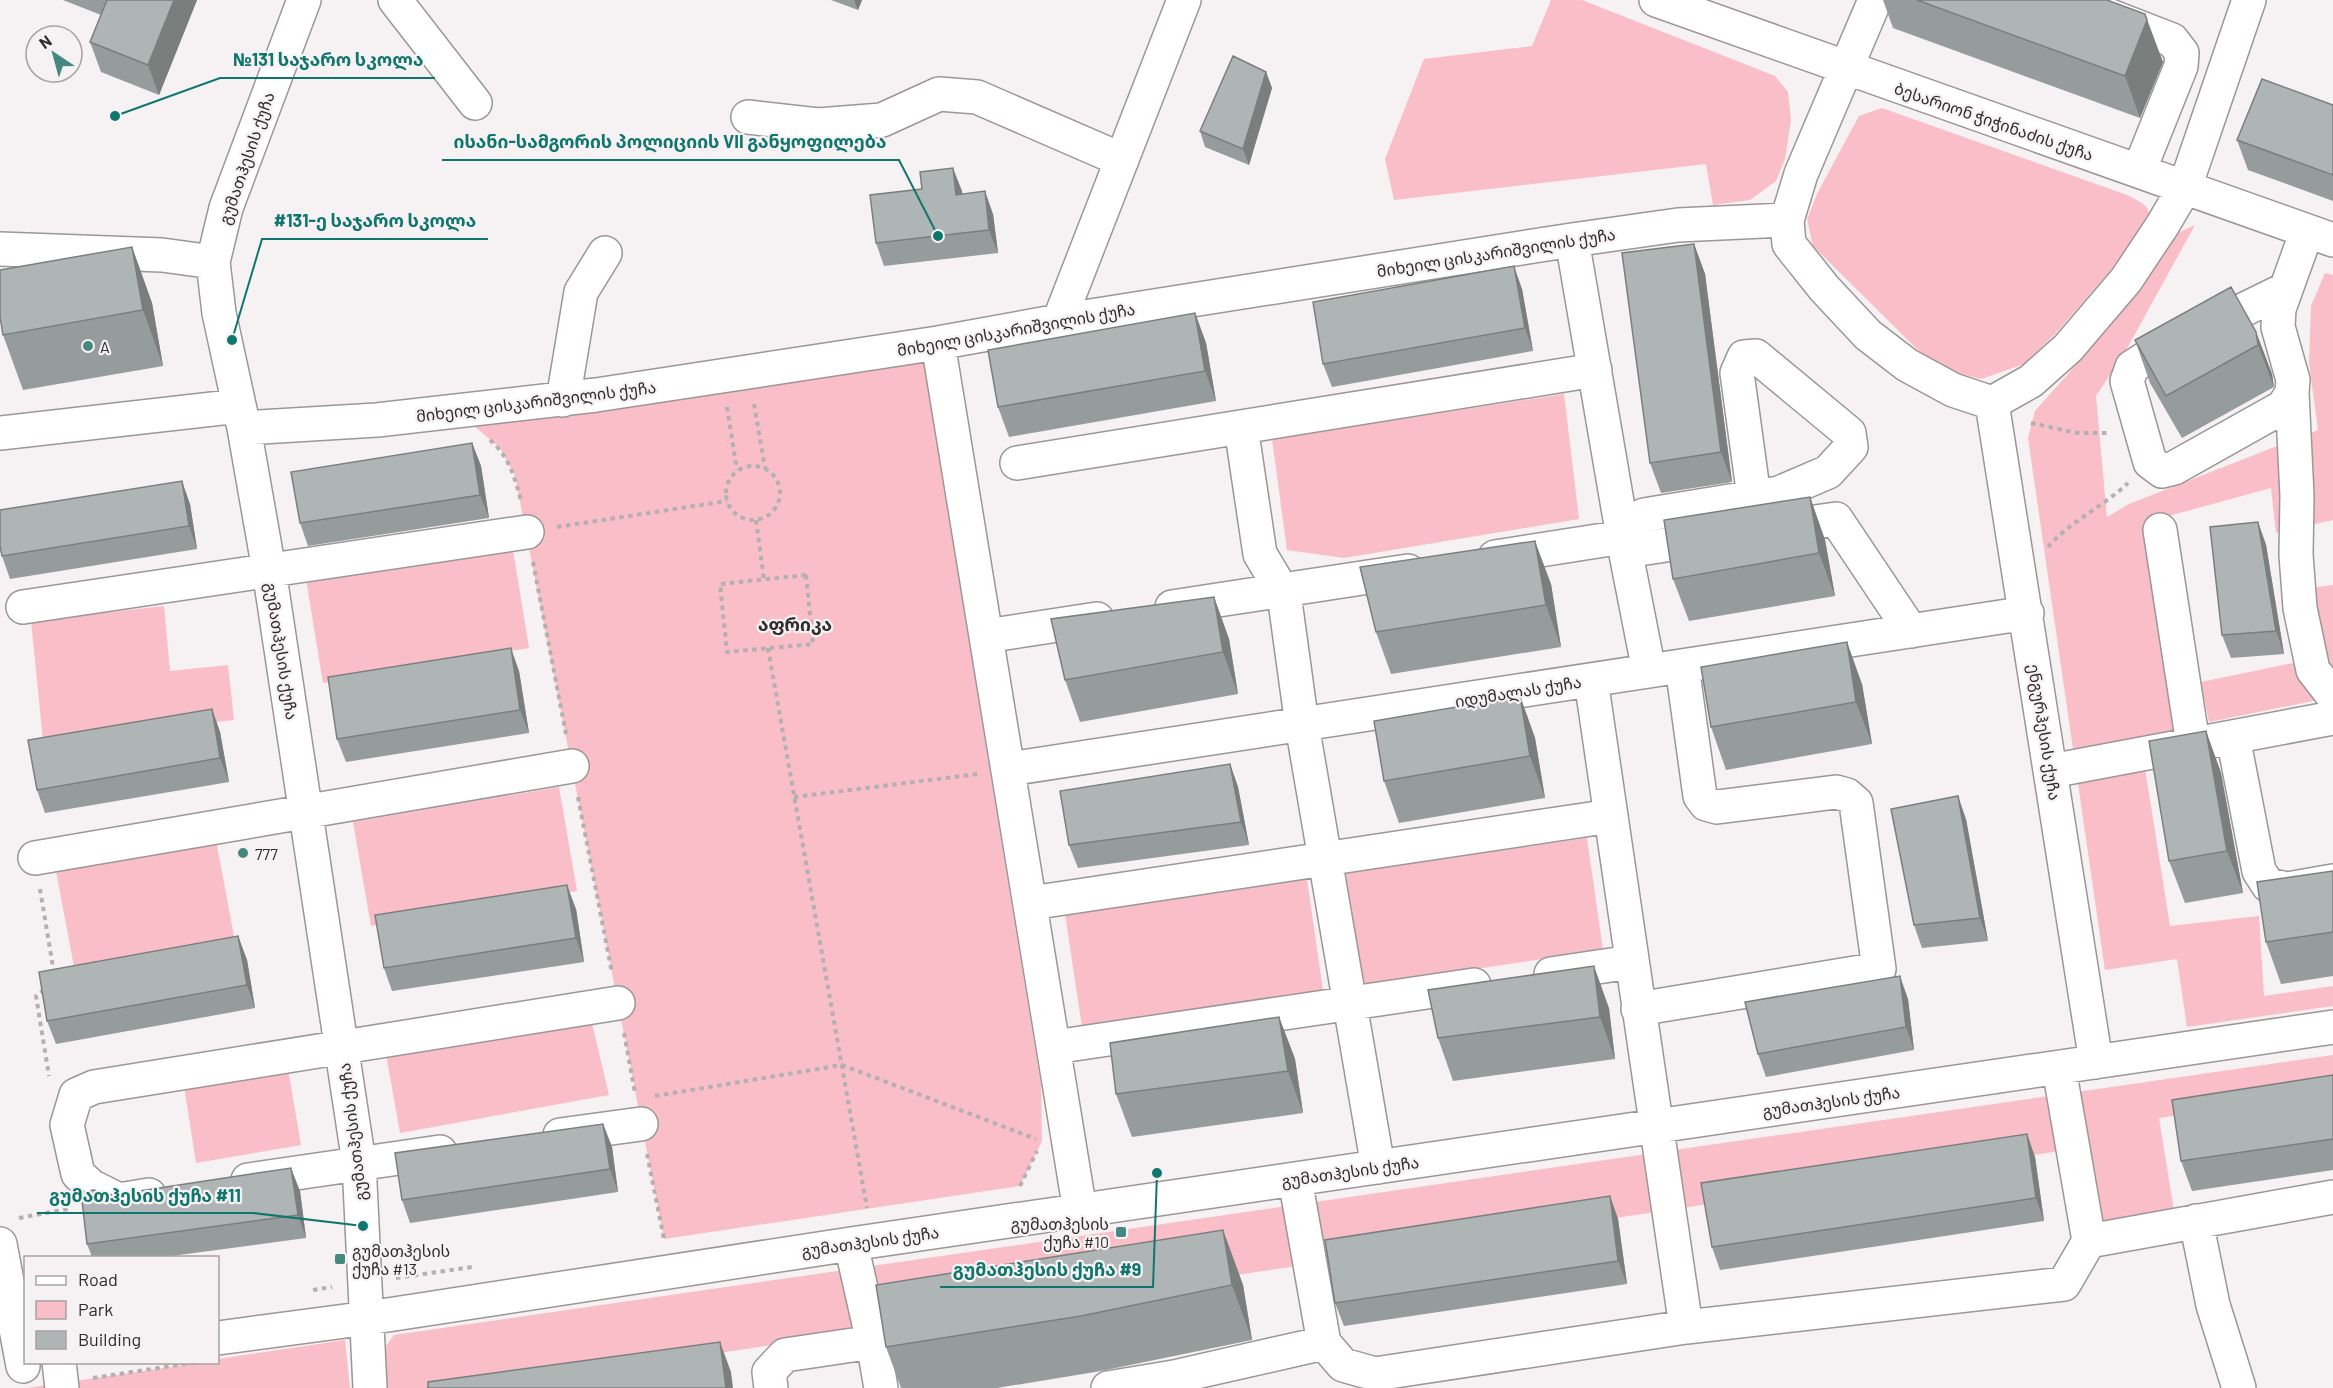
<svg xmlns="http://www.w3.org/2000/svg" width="2333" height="1388" font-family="Barlow,'Noto Sans Georgian',sans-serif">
<rect width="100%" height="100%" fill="#f6f1f2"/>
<path fill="#f9bec8" d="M1551 0H1582L1775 76 1788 92 1791 120 1785 159 1776 181 1750 200 1713 205 1706 164 1394 200 1385 159 1424 59 1532 46Z
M1882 108 2127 195C2143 204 2151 204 2150 225L2056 333 2024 364 1981 379 1960 374 1927 359 1813 246 1807 219 1818 192 1859 116Z
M2195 225 2125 352 2096 396 2107 517 2129 504 2318 430 2309 363 2311 306 2325 273 2333 275V520L2276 533 2271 488 2143 523 2177 735 2141 743 2170 926 2259 916 2264 996 2333 986V1006L2187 1027 2177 959 2105 970 2028 438 2035 411 2085 355 2178 233Z
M923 360 1041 1085 1042 1141 1020 1186 664 1239 515 476 500 448 472 424Z
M1564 394 1579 519 1344 558 1287 550 1272 439Z
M512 544 529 648 323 683 306 579Z
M2333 585V697L2209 722 2201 682 2293 663 2283 592Z
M164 606 170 671 228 665 234 720 43 740 31 621Z
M559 787 577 891 371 926 353 822Z
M1587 838 1603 950 1362 986 1346 873Z
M216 840 235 942 75 972 56 871Z
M1307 879 1323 991 1082 1027 1065 914Z
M591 1019 609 1095 400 1133 386 1054Z
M2333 1055V1093L2159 1118 2175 1217 2094 1228 2080 1148 486 1388H384L386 1346 394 1335Z
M288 1069 301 1145 196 1163 184 1086Z
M345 1340 350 1388H27L197 1363 218 1362V1359Z"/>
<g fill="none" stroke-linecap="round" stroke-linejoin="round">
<defs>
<path id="minor" d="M304 0 226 208 213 262 219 313 244 428 269 570 359 1163 370 1388
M395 0 475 103
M1656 0 2333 240
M1875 0 1801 174 1787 220 1789 244 1824 288 1868 335 1907 365 1953 390 1992 403 2031 381 2068 348 2126 280 2162 226 2185 187 2249 0
M2069 0 2172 40 2182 53 2181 66 2139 171
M748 117 818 125 882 120 939 94 977 97 1122 160
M1572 240 1626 554 1649 671
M0 249 162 255 213 262
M2286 289 2149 356 2132 367 2127 381 2150 462 2162 471 2174 468 2283 407 2292 393 2293 380 2278 327 2279 309 2307 231
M1059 321 1184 0
M938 343 1080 1211
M2292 393 2297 496 2296 555 2300 608 2313 670 2333 696
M563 400 581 292 605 253
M1992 403 2096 1062
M1241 427 1260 554 1284 594 1302 725 1378 1167
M244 428 377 420 596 395 938 343 1059 321 1572 240 1678 225 1787 220
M0 433 239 406
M1017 463 1595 370
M1775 528 1836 519 1911 631
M1622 529 1644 515 1779 493 1828 472 1851 447 1849 433 1756 356 1744 357 1737 373 1754 497
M2160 530 2193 744
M1495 557 1623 537 1646 548 1712 538
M23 607 527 532
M1172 607 1408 571
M986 636 1097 619
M1591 680 1686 1327
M2233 737 2259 871 2268 885 2287 889 2333 881
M1009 769 2027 613
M2051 771 2333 718
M35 858 572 766
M1031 903 1611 816
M1551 974 1631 962
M1638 1009 1879 969 1856 803 1847 795 1836 792 1717 807 1706 804 1700 796 1682 666
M1054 1047 1474 985
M560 1135 641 1124
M1295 1179 1324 1343 1343 1365 1375 1374 1686 1327 2064 1284 2089 1241 2059 1068
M248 1180 440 1152
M149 1195 119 1200 91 1186 78 1174 67 1125 76 1095 94 1087 618 1003
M2196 1221 2213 1305 2239 1388
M2089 1241 2333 1197
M0 1244 23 1366
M851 1244 873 1342 881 1388
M218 1338 368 1318 851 1244 2333 1027
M59 1362 62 1388
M771 1388 769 1372 785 1355 873 1342
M1108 1388 1174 1377 1324 1343"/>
</defs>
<use href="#minor" stroke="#9c9697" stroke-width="36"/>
<path stroke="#b4b0b1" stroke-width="4" stroke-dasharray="4.5 4.5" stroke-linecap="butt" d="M754 404 765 468
M727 407 737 470
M2031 423 2077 433H2110
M490 440C509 456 515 478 521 501
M726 493a27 27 0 1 1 54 0a27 27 0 1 1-54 0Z
M756 520 764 580
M557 527 727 501
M2048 547C2070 521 2103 507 2128 483
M533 562 566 734
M806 575 813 644 727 652 720 584Z
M768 648 867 1208
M578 797 612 973
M794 797 978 774
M40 889 54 973
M44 990 36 996 49 1076
M624 1033 635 1093
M655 1096 842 1065 1036 1139
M647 1154 664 1239
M1020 1186 1037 1151
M19 1218 68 1209
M396 1278 472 1267
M313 1290 332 1287
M93 1378 197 1362"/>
<use href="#minor" stroke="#fff" stroke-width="33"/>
</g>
<path fill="#969c9b" d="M63 0H197L159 95 101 72 90 42 101 15Z
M831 0H862L858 10Z
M1883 0H2107L2163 62 2140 118 1893 28Z
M1266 72 1272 88 1249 165 1205 147 1200 131Z
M2333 105V201L2248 170 2237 140Z
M962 191V194L993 214 998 253 884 266 876 243Z
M1694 244 1705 274 1732 482 1661 493 1650 463Z
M132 247 152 303 163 366 23 390 3 335Z
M1522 289 1533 351 1332 387 1323 364Z
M1195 313 1206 343 1216 401 1009 437 998 407Z
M2256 332 2272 374 2274 387 2182 438 2150 383 2135 340Z
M472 443 481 466 489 518 308 546 300 523Z
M1810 497 1825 540 1835 596 1689 621 1673 579Z
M190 504 197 549 10 579 2 556Z
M2258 522 2266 545 2284 654 2231 658 2222 635Z
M1551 584 1561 647 1391 674 1376 632Z
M1214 597 1229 639 1238 694 1080 722 1065 680Z
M519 671 529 733 346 762 337 739Z
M1862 684 1872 744 1726 770 1711 727Z
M1520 696 1535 738 1545 798 1399 823 1384 781Z
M212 709 220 732 229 782 45 813 37 790Z
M2206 731 2221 773 2243 893 2185 903 2169 861Z
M1230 764 1238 787 1249 845 1078 868 1069 845Z
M1966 819 1988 941 1922 948 1914 925Z
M2333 871V976L2281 984 2266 942Z
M576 909 584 962 392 991 384 968Z
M238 936 247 960 255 1008 56 1044 47 1021Z
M1908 999 1914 1050 1766 1077 1758 1054Z
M1609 1008 1615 1059 1453 1081 1438 1038Z
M1279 1017 1295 1059 1303 1113 1132 1137 1116 1094Z
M2333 1075V1170L2192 1191 2181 1161Z
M603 1124 612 1147 618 1192 410 1223 402 1200Z
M2027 1134 2035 1157 2044 1221 1720 1270 1712 1247Z
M300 1191 306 1238 164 1257H92L87 1244 113 1195Z
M1610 1196 1618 1219 1627 1284 1344 1326 1335 1303Z
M1223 1230 1243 1285 1252 1340 1101 1371 997 1388H901L886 1347Z"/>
<path fill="#7a7f7e" d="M174 0H197L159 95 148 65Z
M854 0H862L858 10Z
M2145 14 2163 62 2140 118 2125 76Z
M1266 72 1272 88 1249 165 1243 149Z
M953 168 962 191 965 218 956 195Z
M985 191 993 214 998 253 989 230Z
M1694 244 1705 274 1732 482 1721 452Z
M132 247 152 303 163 366 143 310Z
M1514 266 1522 289 1533 351 1525 328Z
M1195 313 1206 343 1216 401 1205 371Z
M2256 332 2272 374 2274 387 2258 345Z
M472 443 481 466 489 518 480 495Z
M182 481 190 504 197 549 189 526Z
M1810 497 1825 540 1835 596 1819 553Z
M2258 522 2266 545 2284 654 2276 631Z
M1535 541 1551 584 1561 647 1546 605Z
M1214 597 1229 639 1238 694 1223 652Z
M1847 642 1862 684 1872 744 1856 702Z
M511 648 519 671 529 733 520 710Z
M1520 696 1535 738 1545 798 1530 756Z
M212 709 220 732 229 782 220 758Z
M2206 731 2221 773 2243 893 2227 851Z
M1230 764 1238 787 1249 845 1241 822Z
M1958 796 1966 819 1988 941 1980 918Z
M567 885 576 909 584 962 576 938Z
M238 936 247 960 255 1008 247 985Z
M1594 966 1609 1008 1615 1059 1600 1017Z
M1900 976 1908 999 1914 1050 1906 1027Z
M1279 1017 1295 1059 1303 1113 1288 1071Z
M603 1124 612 1147 618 1192 610 1169Z
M2027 1134 2035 1157 2044 1221 2036 1198Z
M291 1168 300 1191 306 1238 298 1215Z
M1610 1196 1618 1219 1627 1284 1618 1261Z
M1223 1230 1243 1285 1252 1340 1232 1285Z
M720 1342 731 1372 733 1388H726Z"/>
<path fill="#afb5b4" stroke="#7a7f7e" stroke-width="1.5" d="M107 0H174L148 65 90 42Z
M1917 0H2107L2145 14 2147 20 2125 76Z
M1233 56 1266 72 1243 149 1200 131Z
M2262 79 2333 105V175L2237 140Z
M953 168 956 195 985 191 989 230 876 243 870 195 922 189 920 172Z
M1694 244 1721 452 1650 463 1622 253Z
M132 247 143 310 3 335 0 317V270Z
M1514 266 1525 328 1323 364 1313 302Z
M2231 287 2256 332 2258 345 2166 396 2135 340Z
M1195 313 1205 371 998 407 988 350Z
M472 443 480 495 300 523 291 472Z
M182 481 189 526 2 556 0 546V510Z
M1810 497 1819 553 1673 579 1664 520Z
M2258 522 2276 631 2222 635 2210 527Z
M1535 541 1546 605 1376 632 1360 567Z
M1214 597 1223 652 1065 680 1051 619Z
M1847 642 1856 702 1711 727 1701 667Z
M511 648 520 710 337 739 328 677Z
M1520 696 1530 756 1384 781 1374 721Z
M212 709 220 758 37 790 28 740Z
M2206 731 2227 851 2169 861 2149 741Z
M1230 764 1241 822 1069 845 1060 791Z
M1958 796 1980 918 1914 925 1891 809Z
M2333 871V932L2266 942 2257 882Z
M567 885 576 938 384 968 375 915Z
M238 936 247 985 47 1021 39 972Z
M1594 966 1600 1017 1438 1038 1428 990Z
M1900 976 1906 1027 1758 1054 1745 1002Z
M1279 1017 1288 1071 1116 1094 1110 1043Z
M2333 1075V1139L2181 1161 2172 1100Z
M603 1124 610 1169 402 1200 395 1153Z
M2027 1134 2036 1198 1712 1247 1701 1183Z
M291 1168 298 1215 87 1244 81 1192 94 1190 113 1195Z
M1610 1196 1618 1261 1335 1303 1325 1240Z
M1223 1230 1232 1285 1081 1316 886 1347 876 1285Z
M720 1342 726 1388H428V1382Z"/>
<g fill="#448981" stroke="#f6f1f2" stroke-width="2">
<circle cx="88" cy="346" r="6"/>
<circle cx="243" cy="853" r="6"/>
<rect x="1115" y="1226" width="12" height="12" rx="3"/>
<rect x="334" y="1253" width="12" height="12" rx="3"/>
</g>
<g text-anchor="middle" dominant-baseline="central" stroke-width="4.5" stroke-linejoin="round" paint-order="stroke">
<g font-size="16" fill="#2e2c2d" stroke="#f6f1f2">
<text transform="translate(1994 121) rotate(19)">ბესარიონ ჭიჭინაძის ქუჩა</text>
<text transform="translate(246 158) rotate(-71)">გუმათჰესის ქუჩა</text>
<text transform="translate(1496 252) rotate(-9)">მიხეილ ცისკარიშვილის ქუჩა</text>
<text transform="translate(1016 329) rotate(-10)">მიხეილ ცისკარიშვილის ქუჩა</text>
<text transform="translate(536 401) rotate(-7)">მიხეილ ცისკარიშვილის ქუჩა</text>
<text transform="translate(282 651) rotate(81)">გუმათჰესის ქუჩა</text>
<text transform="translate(1518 691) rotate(-9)">იდუმალას ქუჩა</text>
<text transform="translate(2045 732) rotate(81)">ენგურჰესის ქუჩა</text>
<text transform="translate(1831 1101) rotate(-8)">გუმათჰესის ქუჩა</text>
<text transform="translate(352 1132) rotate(-97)">გუმათჰესის ქუჩა</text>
<text transform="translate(1350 1171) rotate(-8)">გუმათჰესის ქუჩა</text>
<text transform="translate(870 1241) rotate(-8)">გუმათჰესის ქუჩა</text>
</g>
<g font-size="16" fill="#2e2c2d" stroke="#f6f1f2" text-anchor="start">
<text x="100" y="346">A</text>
<text x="255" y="853">777</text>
<text x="1109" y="1223" text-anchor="end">გუმათჰესის<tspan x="1109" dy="18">ქუჩა #10</tspan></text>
<text x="352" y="1250">გუმათჰესის<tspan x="352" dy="18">ქუჩა #13</tspan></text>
</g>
<g font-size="18" font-weight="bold" fill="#2e2c2d" stroke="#f6f1f2">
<text x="795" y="624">აფრიკა</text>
</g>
</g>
<path fill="none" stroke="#0f766e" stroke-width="2" d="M115 116L220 78H435M938 236L899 160H442M232 340L262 239H488M363 1226L253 1213H37M1157 1173L1153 1287H940"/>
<g fill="#0f766e" stroke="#f6f1f2" stroke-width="2">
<circle cx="115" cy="116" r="6"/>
<circle cx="938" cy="236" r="6"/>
<circle cx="232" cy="340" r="6"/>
<circle cx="363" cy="1226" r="6"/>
<circle cx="1157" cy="1173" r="6"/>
</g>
<g font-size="18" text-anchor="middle" font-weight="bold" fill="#0f766e" stroke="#f6f1f2" stroke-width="4.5" stroke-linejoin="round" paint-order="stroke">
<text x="328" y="66">№131 საჯარო სკოლა</text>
<text x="670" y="148">ისანი-სამგორის პოლიციის VII განყოფილება</text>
<text x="375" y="227">#131-ე საჯარო სკოლა</text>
<text x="145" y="1202">გუმათჰესის ქუჩა #11</text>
<text x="1047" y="1276">გუმათჰესის ქუჩა #9</text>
</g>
<rect x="24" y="1256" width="195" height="108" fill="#f6f1f2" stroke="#a6a2a3" stroke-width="1.5"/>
<rect x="36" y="1276" width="30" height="9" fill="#ffffff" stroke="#a6a2a3" stroke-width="1.5"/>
<text x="78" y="1286" font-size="18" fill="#2e2c2d">Road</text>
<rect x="36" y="1301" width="30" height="18" fill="#f9bec8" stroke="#a6a2a3" stroke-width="1.5"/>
<text x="78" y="1316" font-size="18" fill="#2e2c2d">Park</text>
<rect x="36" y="1331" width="30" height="18" fill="#afb5b4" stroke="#a6a2a3" stroke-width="1.5"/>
<text x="78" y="1346" font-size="18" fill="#2e2c2d">Building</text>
<g transform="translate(54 54) rotate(324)"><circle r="28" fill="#f6f1f2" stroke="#a6a2a3" stroke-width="1.5"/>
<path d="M0-4.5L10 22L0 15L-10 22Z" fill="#448981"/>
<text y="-9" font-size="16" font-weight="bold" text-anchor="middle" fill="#2e2c2d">N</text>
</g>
</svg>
